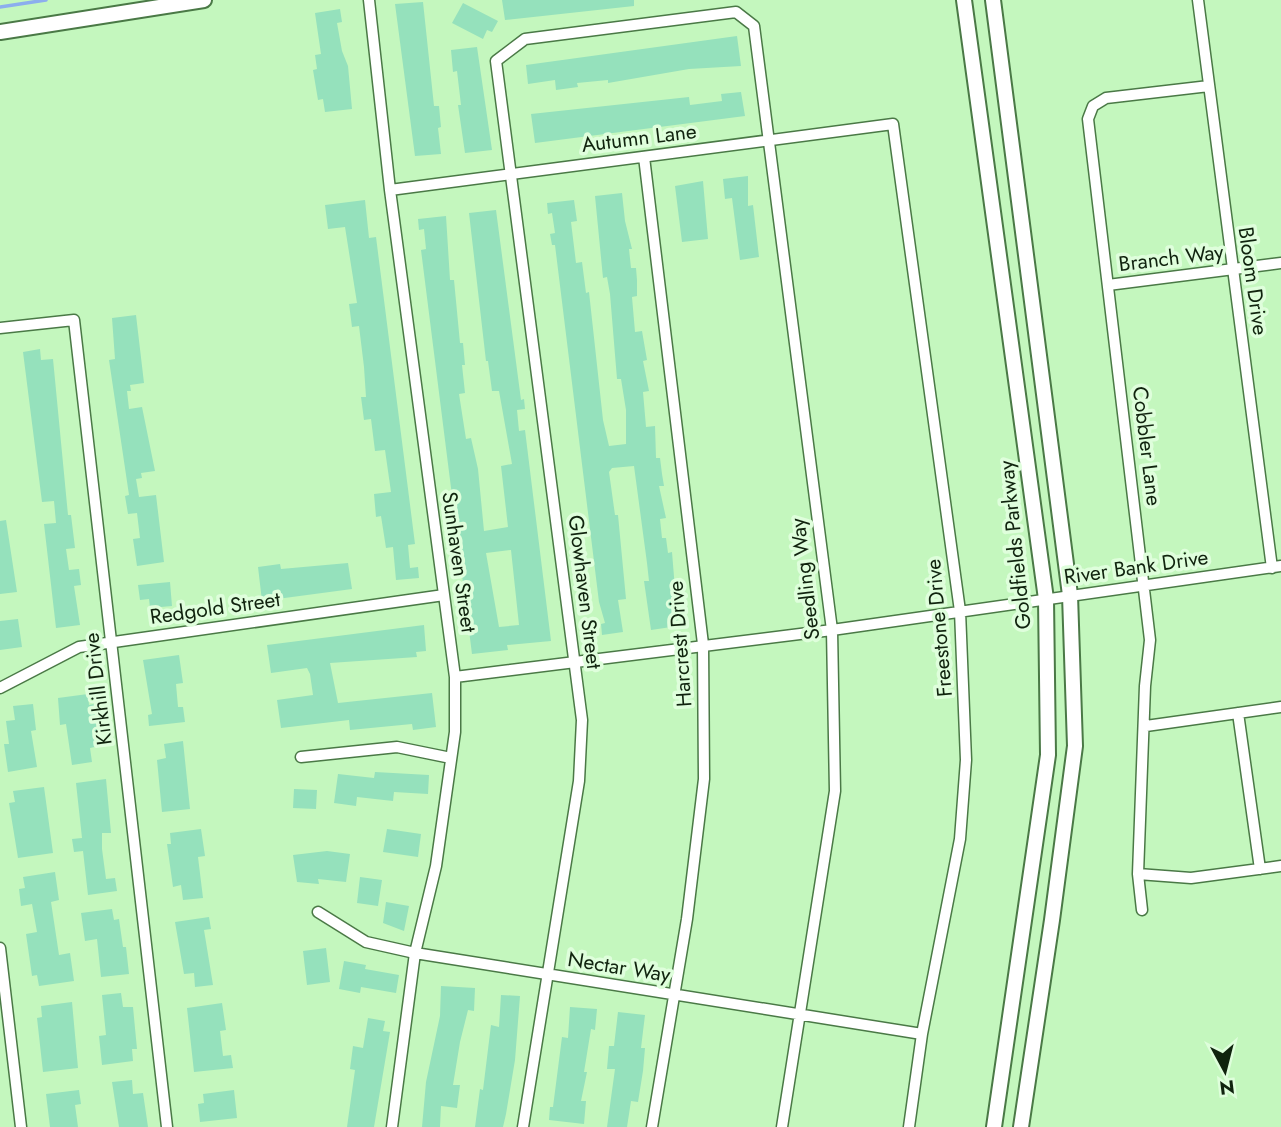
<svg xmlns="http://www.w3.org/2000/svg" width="1281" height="1127" font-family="Jost,sans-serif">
<rect width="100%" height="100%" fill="#c4f7be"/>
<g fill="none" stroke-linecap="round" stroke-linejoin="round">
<path stroke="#8caeee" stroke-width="3.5" d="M0 7 46 0"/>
</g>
<path fill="#95e1bc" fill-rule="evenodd" d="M502 0H634V6L505 20Z
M423 2 434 106H439L441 127 438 128 441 154 415 156 395 4Z
M463 3 498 21 492 32 487 30 483 39 452 23Z
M340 9 342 22 337 23 342 51 348 66 352 109 325 112 323 99 318 100 313 70 317 69 315 55 321 54 315 13Z
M737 36 741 66 689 69 608 83V80L577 83 578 87 556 90 555 80 528 84 526 65Z
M477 47 492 150 465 153 458 105H461L457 71 453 72 451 50Z
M741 92 745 116 535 143 531 114 689 97 690 105 722 101 721 94Z
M748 176V206L753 205 759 257 740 260 732 198 725 199 723 179Z
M703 181 708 239 682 242 675 186Z
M622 193 625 221 632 249H629L631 268H636L637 280V296L632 297 635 332 642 331 647 360 643 361 649 391 643 392 646 427 655 426 656 458H660L662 474 664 486H659L666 518 660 519 662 538H666L668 553 672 552 678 626 651 630 644 581H649L647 563 634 466 612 468 609 472 615 515H618L626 599 618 600 623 632 602 635 601 624 605 623 599 602 555 245H552L550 234 555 233 552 213 548 214 547 203 574 200 577 221 571 222 576 263 582 262 586 293 589 292 603 420 609 446 626 444V410L621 379H617L610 294 607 277 603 278 595 196Z
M365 200 369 238 376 237 415 544 408 545 410 568 418 567 419 578 396 580 393 547 386 548 381 516 376 517 374 494 391 492 385 450 375 451 371 419 364 420 361 397H366L364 367 359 326 352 327 349 304 357 303 345 227 328 229 325 205Z
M496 210 521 400 524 399 525 409 517 410 519 431 525 430 551 641 507 645 508 650 472 654 421 250 426 249 424 229 419 230 418 219 446 216 450 280H454L460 343H463L465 365H462L465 393 459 394 466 439 471 438 478 469 484 531 508 527 501 466 512 464 499 391H492L488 361H486L469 213ZM511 550 519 625 499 627 486 553Z
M136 315 144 383 130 385 131 391H127L129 409 142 407 155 471 141 473 142 478 136 479 139 497 156 495 164 562 137 566 133 539 140 538 137 513 128 514 125 496 129 495 109 360 115 359 112 318Z
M40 349 41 360 53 359 68 515H71L75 548 66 549 69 570 79 569 81 585 74 586 80 625 56 628 44 524 56 523 54 501 42 502 23 352Z
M6 520 17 592 0 594V521Z
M348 563 352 589 262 601 258 567 280 564 281 569Z
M170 582 172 606 150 608 149 599 140 600 138 585Z
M18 619 22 647 0 650V621Z
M424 625 426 651 416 652 417 657 330 663 338 703 432 693 436 727 413 730 412 724 350 730 349 720 281 728 277 700 313 695 310 674 307 668 271 673 267 645Z
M179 655 183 683 176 684 178 707H183L185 722 149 726 148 715 152 714 143 660Z
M88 694 89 705 94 704 99 746 90 748 92 762 72 765 66 724 60 725 58 698Z
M33 704 36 730 31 731 37 767 8 772 4 744H9L6 721 15 720 13 706Z
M183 741 190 809 162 812 157 760 166 758 164 744Z
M375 772 429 775 428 794 394 792 393 801 357 797 356 806 334 803 338 774 374 778Z
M106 779 111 833H102V849L106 879 115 878 117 891 88 895 83 851 74 852 72 839 82 838 76 783Z
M44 787 53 853 18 858 9 803 15 802 13 791Z
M294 789 317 790 316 809 293 808Z
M201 829 205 856 198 857 203 898 183 900 181 885 173 887 167 844H171L170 833Z
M387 829 421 834 418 857 383 852Z
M327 851 350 854 346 882 318 879 319 884 297 882 293 855Z
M55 872 59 900 51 902 59 955 70 953 74 981 39 986 37 975 32 976 26 934 37 932 32 904 21 906 19 889 25 888 23 877Z
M360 877 382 880 378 906 357 903Z
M386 902 409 906 404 931 383 923Z
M112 909 114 920 119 919 123 947H126L129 974 101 977 97 939 85 941 81 913Z
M209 917 211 929 204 930 213 985 195 987 194 973 184 974 175 922Z
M326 948 330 982 307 985 303 951Z
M344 961 366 965 365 969 399 975 396 993 361 987 360 993 339 989Z
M441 986 475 988 474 1011 468 1010 460 1042 453 1085H460L457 1108 441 1106 440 1127H422L426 1082 440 1016Z
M121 993 123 1007H133L137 1049H132L133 1061 102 1065 99 1036 106 1035 102 995Z
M501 995 520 996 515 1060 506 1114 503 1127H475L480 1089 483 1090 491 1025 499 1027Z
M72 1002 78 1068 43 1072 37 1018 42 1017 41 1006Z
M222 1003 226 1030 220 1031 223 1056 231 1055 233 1068 194 1072 187 1008Z
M570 1007 597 1009 595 1030 591 1029 584 1072H587L581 1101H586L584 1124 549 1120 550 1107H553L562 1037 568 1038Z
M618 1012 645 1015 641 1048H645L643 1071 638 1102 631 1101 627 1127H607L615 1069H607L609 1046H614Z
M368 1018 385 1021 383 1031 390 1032 374 1127H347L355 1070 350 1069 353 1046 363 1048Z
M132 1080 133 1094 143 1093 148 1127H119L112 1082Z
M79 1090 81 1104 75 1105 78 1127H50L46 1094Z
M234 1090 237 1118 200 1122 198 1104 204 1103 203 1094Z"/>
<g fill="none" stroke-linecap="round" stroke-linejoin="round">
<defs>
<path id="street" d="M369 0 390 190 455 677V732L436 866 415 953 392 1127
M1198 0 1272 568
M644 157 703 644 704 779 687 919 652 1127
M390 190 893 124 960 611 966 760 960 839 922 1034 909 1127
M1108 285 1281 263
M0 328 74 320 167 1127
M455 677 832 630 1281 566
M0 688 79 647 444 595
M1238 713 1260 869
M1146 726 1281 707
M301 757 397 747 451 758
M1138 874 1191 878 1281 866
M1142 910 1138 874 1145 686 1150 640 1088 119 1093 106 1106 98 1209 86
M318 912 366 942 415 953 922 1034
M0 948 21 1127
M523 1127 579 781 582 720 496 61 525 39 736 12 754 26 832 630 835 791 782 1127"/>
<path id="secondary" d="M964 0 1046 599 1048 755 994 1127
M993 0 1070 595 1075 746 1052 920 1021 1127
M0 32 204 0"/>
</defs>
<use href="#street" stroke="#4a7946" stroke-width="13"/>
<use href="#secondary" stroke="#4a7946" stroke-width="18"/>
<use href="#street" stroke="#fff" stroke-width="10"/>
<use href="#secondary" stroke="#fff" stroke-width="14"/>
</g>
<g text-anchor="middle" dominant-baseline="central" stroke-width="7" stroke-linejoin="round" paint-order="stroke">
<g font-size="21" fill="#10230e" stroke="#dffedc">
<text transform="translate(639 138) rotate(-7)">Autumn Lane</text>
<text transform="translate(1171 258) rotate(-7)">Branch Way</text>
<text transform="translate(1253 281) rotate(82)">Bloom Drive</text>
<text transform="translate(1147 446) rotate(83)">Cobbler Lane</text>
<text transform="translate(1015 545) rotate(-96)">Goldfields Parkway</text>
<text transform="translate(459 562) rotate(82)">Sunhaven Street</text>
<text transform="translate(1136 567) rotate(-8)">River Bank Drive</text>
<text transform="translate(805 579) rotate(-97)">Seedling Way</text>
<text transform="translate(585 592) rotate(83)">Glowhaven Street</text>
<text transform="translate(215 608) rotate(-8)">Redgold Street</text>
<text transform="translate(939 628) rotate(-95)">Freestone Drive</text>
<text transform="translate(680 644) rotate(-94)">Harcrest Drive</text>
<text transform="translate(98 689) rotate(-97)">Kirkhill Drive</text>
<text transform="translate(619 967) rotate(9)">Nectar Way</text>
</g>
</g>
<g transform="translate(1225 1071) rotate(173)" stroke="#dffedc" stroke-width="5" paint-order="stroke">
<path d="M0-5L12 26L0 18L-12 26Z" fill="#10230e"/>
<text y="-10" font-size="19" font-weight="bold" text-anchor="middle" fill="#10230e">N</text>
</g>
</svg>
